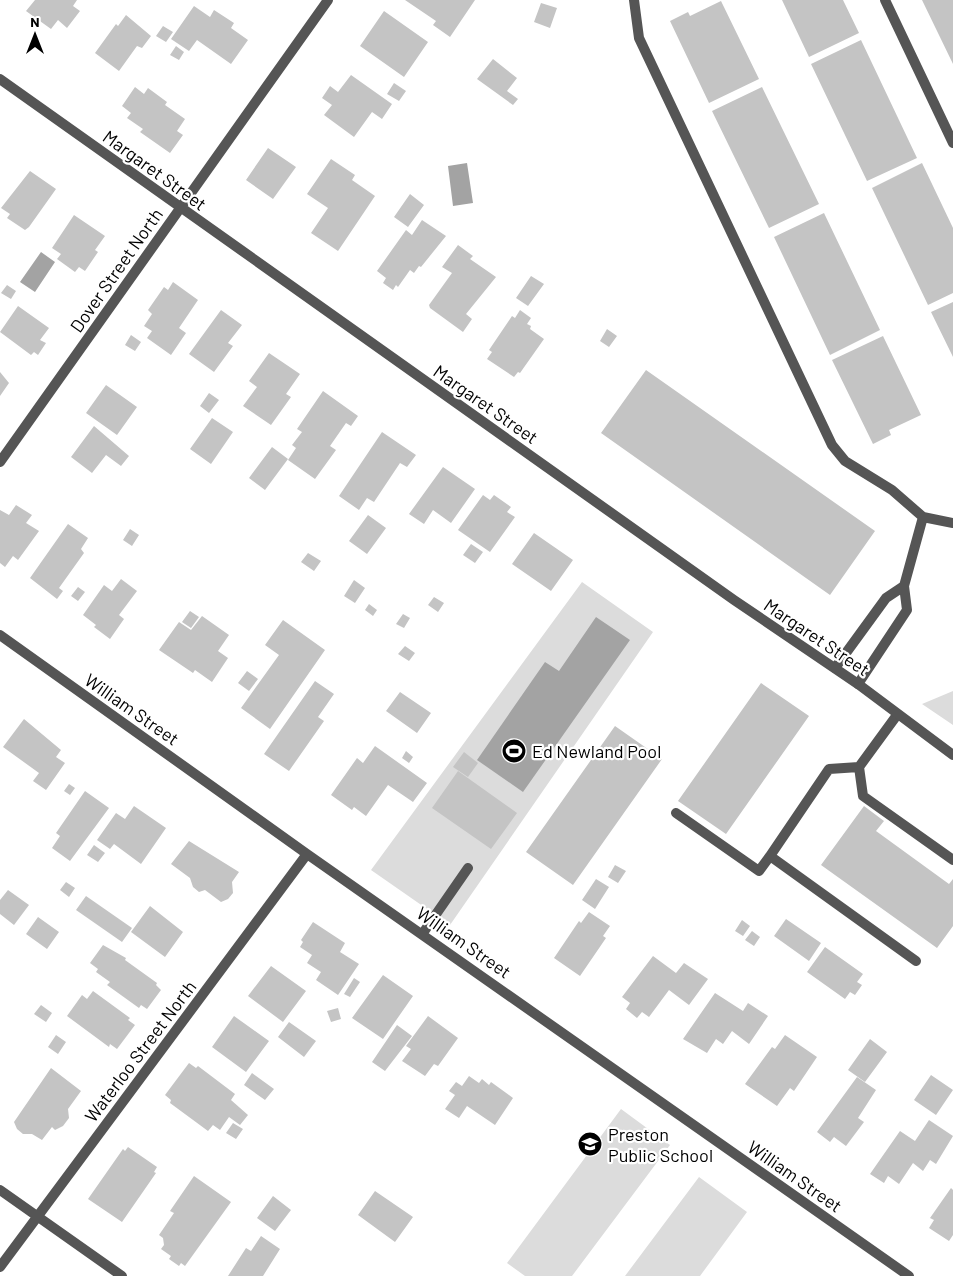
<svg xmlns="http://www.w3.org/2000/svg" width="953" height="1276" font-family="Barlow,sans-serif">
<rect width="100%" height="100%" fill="#fff"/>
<path fill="#dcdcdc" d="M582 582 653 632 450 925 371 870Z
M953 691V725L922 704Z
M621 1109 670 1145 572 1276H525L507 1263Z
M699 1177 747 1212 700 1276H625Z"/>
<path fill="#a3a3a3" d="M467 163 473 203 453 206 448 166Z
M41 252 55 262 35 292 20 282Z
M596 617 630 640 523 792 477 760 545 662 559 671Z"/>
<path fill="#c4c4c4" d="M35 0H77L73 6 80 11 67 28 58 20 51 29 26 11Z
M405 0H475L450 37 433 25 436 21Z
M782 0H843L859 33 809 57Z
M922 0H953V64Z
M721 1 759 79 709 103 670 21 688 12 690 16Z
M541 3 557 8 550 28 534 22Z
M194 6 210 17 214 10 234 23 231 28 248 40 231 64 197 40 189 51 171 39Z
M384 11 428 42 404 77 360 46Z
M126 15 151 36 142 48 137 46 119 71 95 53 116 24 118 26Z
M163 26 173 32 166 42 156 36Z
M861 40 917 158 867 181 811 64Z
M176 46 184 52 179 60 170 55Z
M493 59 517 78 507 91 518 99 513 105 477 79Z
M351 75 392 104 382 119 372 112 354 137 324 115 332 105 322 98 330 86 338 92Z
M394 83 406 91 399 101 387 94Z
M135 87 144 94 148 88 167 102 165 105 185 119 177 131 183 135 170 153 140 132 143 129 127 118 131 113 122 106Z
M762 87 819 204 769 228 712 111Z
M268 148 296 167 273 199 246 180Z
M331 159 355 175 352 180 375 196 338 251 311 233 328 208 307 194Z
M922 163 953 228V293L928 305 872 188Z
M30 171 56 189 29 227 25 230 7 218 10 214 1 208Z
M410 194 424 205 408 227 394 217Z
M824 213 880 330 830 355 774 237Z
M74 215 105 236 95 250 98 252 85 271 79 267 75 272 57 259 61 254 52 248Z
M422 220 446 236 421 267 419 266 414 273 410 270 398 287 396 285 393 290 383 283 386 278 377 271 406 230 412 235Z
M458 245 473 256 470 259 496 277 466 314 472 319 463 332 430 308 429 305 452 273 442 267Z
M531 276 544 284 528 306 516 298Z
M173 282 198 300 179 328 186 333 171 355 147 338 152 331 144 326 152 314 148 310 164 287 168 290Z
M7 285 16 291 11 299 1 293Z
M953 302V357L931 312Z
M18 306 49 328 40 340 46 343 38 355 34 352 31 355 0 332Z
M221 310 242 325 228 343 233 346 214 372 189 354Z
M520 310 531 318 527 324 531 326 530 329 544 339 520 373 518 372 514 377 487 359 492 352 489 350 512 316 515 318Z
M607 329 617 336 609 347 600 341Z
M131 335 141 342 135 351 125 345Z
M883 336 921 415 889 430 891 435 873 444 832 360Z
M269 353 300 374 286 394 291 397 271 425 243 406 257 387 249 381Z
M646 370 875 531 830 595 601 433Z
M0 372 9 383 0 396Z
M106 385 137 407 117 435 86 413Z
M323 391 358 416 351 426 346 423 330 446 336 450 315 479 288 460 296 448 292 445 302 432 297 429Z
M209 393 219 400 209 413 200 406Z
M212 418 233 432 211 464 190 449Z
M94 426 129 456 121 466 106 455 92 473 71 457Z
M382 432 416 455 407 467 400 463 374 502 367 498 359 510 339 496Z
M272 447 288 459 265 490 249 478Z
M443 467 475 489 451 523 433 510 424 524 409 514Z
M483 495 490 500 494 495 511 507 507 512 515 517 490 552 458 530Z
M16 505 32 515 26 523 39 531 18 560 13 556 5 567 0 563V510L9 515Z
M368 515 386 528 367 554 349 541Z
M68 524 88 538 81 549 84 553 59 588 63 591 57 599 30 578Z
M130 529 139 535 132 546 123 540Z
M534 533 573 560 551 591 512 564Z
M471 544 483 552 475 563 463 555Z
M308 553 321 561 314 571 301 562Z
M121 579 137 591 119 615 124 619 110 639 94 627 96 625 83 615 104 585 112 591Z
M354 580 365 588 355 603 344 596Z
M78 587 85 592 78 601 71 596Z
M434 597 444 603 438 612 428 605Z
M369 604 377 610 373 616 365 610Z
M190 611 199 617 191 628 182 622Z
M403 614 410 618 404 628 396 624Z
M202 616 229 635 218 651 228 658 212 682 195 670 193 673 159 650 179 622 191 630Z
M283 620 325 650 270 729 241 708 279 655 265 645Z
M405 646 415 653 409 661 398 654Z
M247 671 258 679 249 691 238 683Z
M315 681 334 694 318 717 324 721 289 771 264 754Z
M761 683 809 716 726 834 678 801Z
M400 692 431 713 417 733 386 711Z
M24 719 61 750 56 757 65 763 46 790 33 781 39 773 3 747Z
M615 726 662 759 573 885 526 852Z
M375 746 427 783 413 802 388 785 366 816 354 807 352 810 331 795 357 758 363 763Z
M406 751 413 757 409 763 402 758Z
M464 752 478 763 468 777 453 767Z
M458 771 517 813 491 849 432 808Z
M69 784 75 788 70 795 64 791Z
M85 791 109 808 70 861 52 848 60 836 56 833Z
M134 806 166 828 141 864 114 844 110 849 97 840 116 813 125 819Z
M864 806 884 821 876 831 949 884 953 879V926L937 948 821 865Z
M189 841 239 872 232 882 233 893 228 899 221 902 205 890 199 892 193 887 190 878 171 864Z
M94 845 105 853 98 862 87 855Z
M615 865 626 871 618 883 608 877Z
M596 879 609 887 595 909 582 900Z
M66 882 75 888 69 897 60 890Z
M8 890 29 905 14 925 0 914V900Z
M86 896 132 928 122 942 76 910Z
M150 906 183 932 165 957 131 932Z
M589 912 610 926 603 936 606 938 580 976 554 958 579 921 581 923Z
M38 917 59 932 47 949 26 934Z
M786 919 821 943 809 961 774 936Z
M742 920 750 926 743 936 735 931Z
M313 922 345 943 340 952 359 964 338 995 316 980 321 972 307 963 312 955 300 947 303 942 301 940Z
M752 931 760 937 754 946 745 940Z
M103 945 126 958 125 960 157 983 156 985 161 990 147 1009 141 1005 139 1008 107 985 110 982 96 972 98 969 90 963Z
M825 947 863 974 857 982 862 985 855 995 850 992 845 999 807 972Z
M653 956 676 973 684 963 708 979 689 1005 669 990 649 1017 642 1012 637 1018 626 1009 630 1003 622 997Z
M271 966 306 991 283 1022 248 996Z
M383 975 413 996 383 1039 352 1018Z
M354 978 360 982 350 997 344 994Z
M93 991 130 1018 128 1020 135 1025 117 1049 110 1044 109 1047 67 1016 82 995 87 999Z
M715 993 743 1011 748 1003 768 1016 749 1044 732 1031 723 1044 716 1039 707 1053 683 1039Z
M41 1005 52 1013 46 1022 34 1014Z
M338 1008 341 1019 331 1022 327 1011Z
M234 1016 269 1041 246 1072 212 1047Z
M428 1016 458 1038 438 1066 434 1064 425 1076 402 1061 411 1049 406 1046Z
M289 1022 316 1041 304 1057 278 1037Z
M397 1025 412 1036 385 1071 372 1062Z
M56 1035 66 1042 58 1054 48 1047Z
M785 1035 817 1057 794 1091 790 1088 777 1106 745 1084 772 1047 775 1049Z
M870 1039 887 1052 865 1082 848 1070Z
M189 1063 196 1068 198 1066 235 1094 231 1100 248 1115 240 1125 229 1117 220 1130 213 1125 208 1131 170 1103 171 1100 165 1095Z
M51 1068 81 1091 68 1109 69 1118 63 1126 55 1130 52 1127 42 1140 32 1134H23L17 1129 14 1122Z
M252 1073 274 1089 265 1100 244 1085Z
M931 1075 953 1090 936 1115 914 1100Z
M469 1076 479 1083 482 1079 489 1085 491 1082 513 1098 495 1125 467 1106 459 1118 445 1109 455 1095 449 1091 456 1082 462 1086Z
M857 1077 876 1090 858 1118 864 1122 846 1146 834 1137 830 1142 817 1132Z
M929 1120 953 1136 936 1164 930 1160 923 1171 913 1163 899 1184 888 1176 884 1183 870 1174 900 1131 915 1141Z
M233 1123 243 1129 236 1139 226 1133Z
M128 1147 157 1167 154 1172 156 1173 122 1222 88 1199 123 1149 125 1151Z
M194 1176 231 1202 185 1266 181 1263 179 1266 169 1259 171 1256 161 1249 164 1245 163 1238 159 1235 174 1213 170 1211Z
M951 1188 953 1190V1235L949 1241 929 1228 934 1220 930 1218Z
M375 1191 413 1217 395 1242 358 1215Z
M273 1196 291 1210 275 1231 257 1218Z
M261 1236 280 1249 263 1276H228L246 1248 251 1251Z"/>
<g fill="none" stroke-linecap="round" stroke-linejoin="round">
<path stroke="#555" stroke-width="10" d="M634 0 639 38 832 445 845 461 892 490 923 517 953 523
M885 0 953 143
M835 668 886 598 904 586
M858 684 907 610 904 586 923 517
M897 715 859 767 829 769 770 856 916 961
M859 767 863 796 953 860
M676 813 759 871 770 856
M423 933 468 868"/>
<path stroke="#555" stroke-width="10" d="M0 79 734 600 858 684 953 755
M0 462 328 0
M0 635 307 854 909 1276
M0 1190 122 1276
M0 1267 307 854"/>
</g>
<defs>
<symbol id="stadium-disc" viewBox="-11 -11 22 22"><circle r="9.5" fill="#000" stroke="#fff"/><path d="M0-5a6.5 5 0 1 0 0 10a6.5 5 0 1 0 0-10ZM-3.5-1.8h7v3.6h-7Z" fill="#fff"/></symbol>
<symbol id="school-disc" viewBox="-11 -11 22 22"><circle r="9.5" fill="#000" stroke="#fff"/><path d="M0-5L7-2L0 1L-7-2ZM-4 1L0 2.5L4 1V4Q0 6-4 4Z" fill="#fff"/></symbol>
</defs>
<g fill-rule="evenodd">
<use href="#stadium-disc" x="500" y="737" width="28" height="28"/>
<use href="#school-disc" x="576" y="1130" width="28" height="28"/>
</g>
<g text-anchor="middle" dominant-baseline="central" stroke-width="4.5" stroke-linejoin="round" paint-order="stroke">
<g font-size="18" fill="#000" stroke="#fff">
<text transform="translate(155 170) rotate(36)">Margaret Street</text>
<text transform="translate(116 270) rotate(-55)">Dover Street North</text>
<text transform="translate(486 404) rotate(35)">Margaret Street</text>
<text transform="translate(817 637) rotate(34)">Margaret Street</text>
<text transform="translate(132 709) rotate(35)">William Street</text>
<text transform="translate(464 942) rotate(35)">William Street</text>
<text transform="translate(140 1051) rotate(-53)">Waterloo Street North</text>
<text transform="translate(795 1176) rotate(35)">William Street</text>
</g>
<g font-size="18" fill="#000" stroke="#fff" text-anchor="start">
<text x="532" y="751">Ed Newland Pool</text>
<text x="608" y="1134">Preston<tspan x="608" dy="21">Public School</tspan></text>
</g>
</g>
<g transform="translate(35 35)" stroke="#ffffff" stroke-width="4" paint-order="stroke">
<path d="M0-4L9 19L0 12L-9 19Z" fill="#000000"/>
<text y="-8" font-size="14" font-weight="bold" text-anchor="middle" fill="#000000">N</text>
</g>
</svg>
